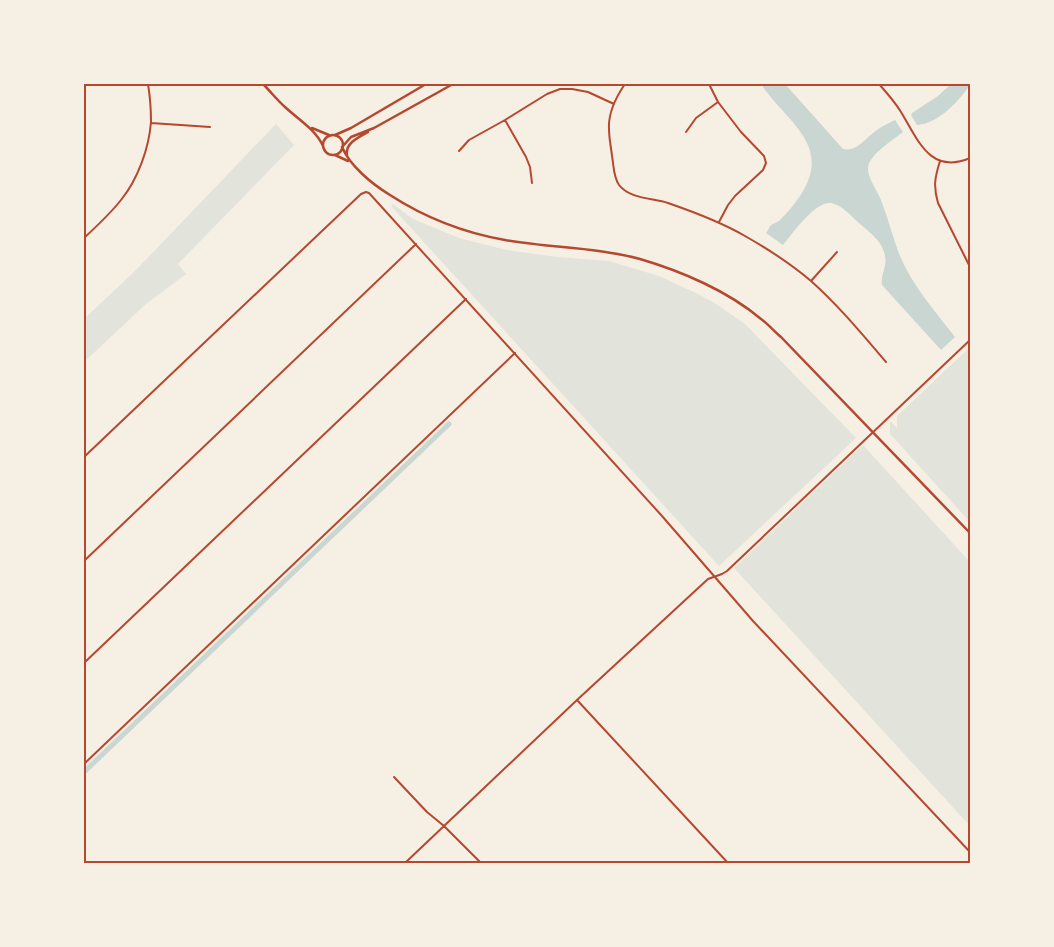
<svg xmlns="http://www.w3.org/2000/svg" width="1054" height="947" font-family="'Roboto Condensed',sans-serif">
<rect width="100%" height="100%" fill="#f6efe4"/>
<path fill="#e2e4dc" d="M276 124 294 145 178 264 186 274 146 304 84 362V319L137 269Z
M393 204 413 219 459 238 507 250 557 257 609 261 659 276 698 294 716 304 745 324 856 438 719 566 391 206Z
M970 347V522L890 434V423L891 422 897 428V416Z
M863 445 970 562V826L734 568Z"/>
<path fill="#c9d6d2" d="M761 84H785L843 149C858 152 866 137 877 130 882 126 889 123 895 120L903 132C893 140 870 154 868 167 867 178 879 193 882 203 888 218 892 235 898 251 910 283 934 310 955 337L941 350 882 285C880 272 889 267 884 252 881 240 868 231 859 223 851 216 842 205 831 203 815 201 792 234 783 245L766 233C768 231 769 228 770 226 773 223 777 223 780 220 787 213 794 205 800 196 834 145 786 122 761 84Z
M951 84H970V85C959 101 938 124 917 125L911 115 912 113 938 96Z"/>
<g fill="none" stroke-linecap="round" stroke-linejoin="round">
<path stroke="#c9d6d2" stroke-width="5" d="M84 772 449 424"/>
<path stroke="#b5482f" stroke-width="2" d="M625 84C616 97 608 112 609 129 609 138 611 147 612 156 614 166 613 176 619 185 630 199 652 198 668 203 694 212 721 222 745 236 768 249 791 264 811 281 838 305 862 334 886 362
M709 84 718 102 741 132 764 156 766 163 763 170 735 196 728 205 719 222
M879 84C887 93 895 102 901 112 918 140 930 175 970 158
M505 120 526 157 530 167 532 183
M151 123 210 127
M686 132 696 118 718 102
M459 151 469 140 505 120 547 94 560 89H572L588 92 614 104
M940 161C935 177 933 186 938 203L970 267
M84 238C97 226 110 214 121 200 138 179 149 148 151 122 151 109 150 96 148 84
M811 281 837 252
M84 457 361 194 366 192 369 193 662 516 753 621 970 852
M84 561 416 244
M84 663 466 299
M577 700 728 863
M84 764 515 353
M394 777 427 812 444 826 481 863
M405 863 577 700 708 579 722 574 727 571 970 340"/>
<path stroke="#b5482f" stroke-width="2.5" d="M263 84C271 92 277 100 285 107 299 120 315 129 323 146
M312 128 329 135
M335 135 351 128 426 84
M323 145a10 10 0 1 1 20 0a10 10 0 1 1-20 0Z
M343 146 351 137 374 128 453 84
M342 147C350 166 372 184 390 195 424 217 465 233 505 240 550 248 596 247 640 259 681 271 728 291 761 319 768 324 774 331 781 337L970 533
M335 155 348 161
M347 155C345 143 359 137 368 132"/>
</g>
<rect width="1054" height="947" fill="none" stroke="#f6efe4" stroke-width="170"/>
<rect x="85" y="85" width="884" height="777" fill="none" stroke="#b5482f" stroke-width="2"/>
</svg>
